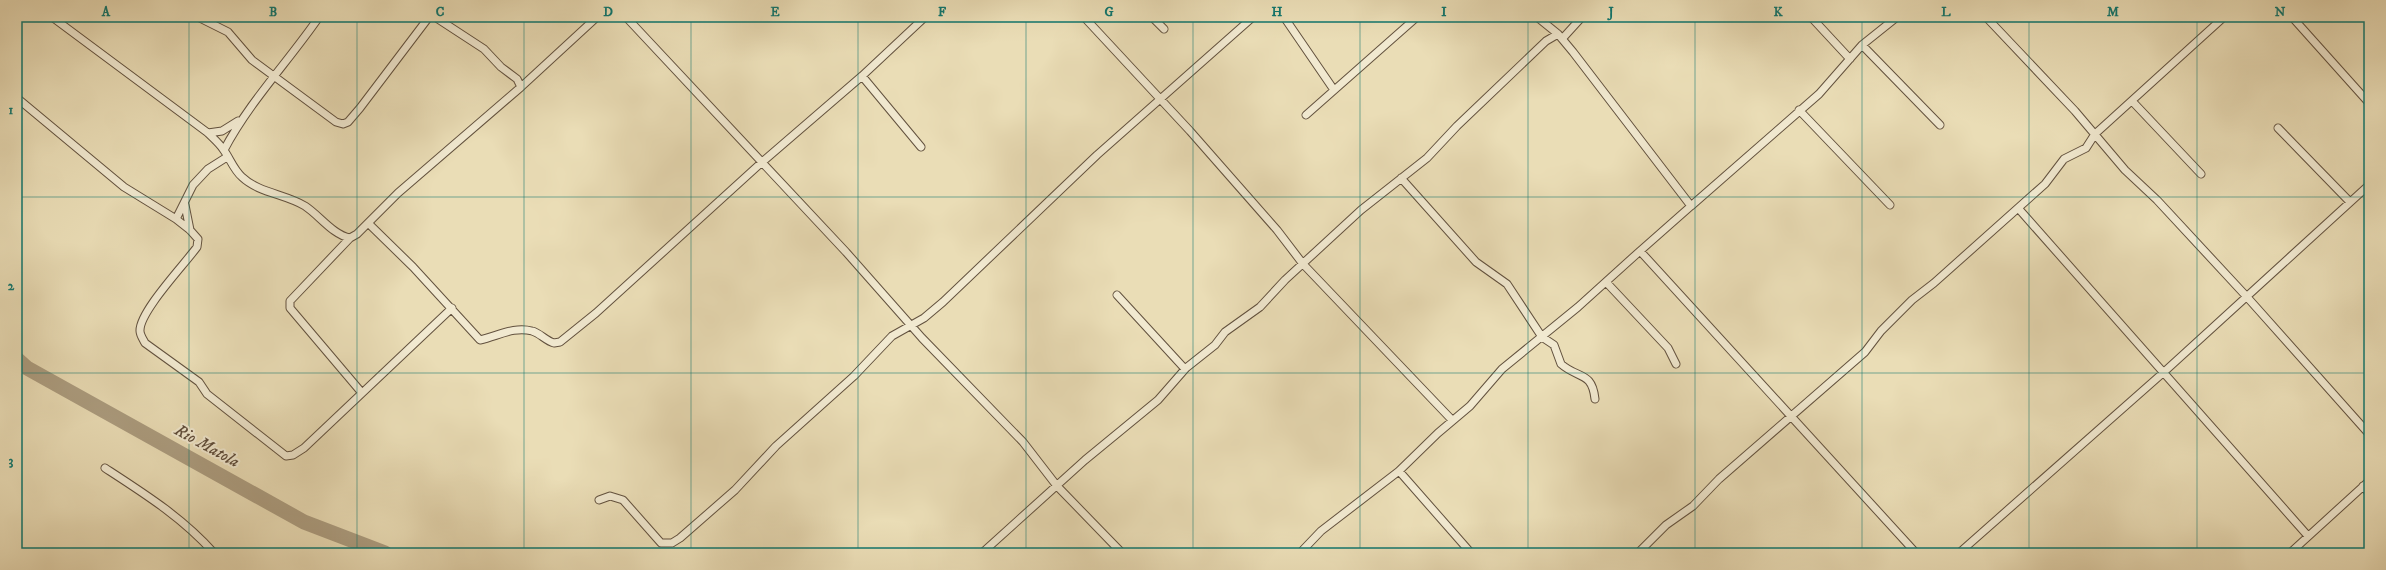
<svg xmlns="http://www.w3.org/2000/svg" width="2386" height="570" font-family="'IM FELL DW Pica',serif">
<rect width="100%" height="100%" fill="#eaddb6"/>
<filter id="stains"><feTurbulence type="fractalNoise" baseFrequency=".005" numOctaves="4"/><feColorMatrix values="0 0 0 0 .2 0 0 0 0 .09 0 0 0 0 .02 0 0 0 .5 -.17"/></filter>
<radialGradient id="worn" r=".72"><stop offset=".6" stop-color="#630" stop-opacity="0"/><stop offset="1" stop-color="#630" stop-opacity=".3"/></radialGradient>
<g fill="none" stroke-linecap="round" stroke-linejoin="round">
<path stroke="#ac9d80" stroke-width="15" d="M17 359 27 368 304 522 385 553"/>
<defs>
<path id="minor" d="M52 17 208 133C213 138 219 143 223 149 230 158 233 169 242 177 259 193 285 194 305 206 319 215 333 235 350 238L357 234 398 193 521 87 597 17
M198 17 228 32 252 60 336 122 343 124 348 122 360 108 429 17
M435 17 484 49 501 67 517 79 521 87
M626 17 846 252 922 338 1023 442 1057 486 1122 553
M1084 17 1190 131 1277 230 1303 264 1452 420
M1152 17 1164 29
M1284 17 1334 90
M1537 17 1558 34 1573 52 1691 206 1640 251
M1811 17 1850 59
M1986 17 2075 111 2125 170 2157 200 2247 297 2369 434
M2292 17 2369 103
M1562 39 1582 17
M1862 45 1940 125
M862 76 921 147
M17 98 124 187 176 219 190 230 198 239 197 247C184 265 139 312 140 331 140 335 143 339 145 343L199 382 207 394 286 456 293 455 304 448 452 308
M2132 101 2201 174
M1799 110 1890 205
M1306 115 1417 17
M2278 128 2350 202
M208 133 222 131 238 121
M224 150C250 101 288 62 319 17
M1401 178 1476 262 1507 284 1542 337 1554 345 1561 364C1578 379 1592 371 1595 399
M185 205 190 230
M1691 206 1819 94 1862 45 1897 17
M2018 208 2308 536
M176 219 193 185 208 169 227 157
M368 223 413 267 480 340C498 336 514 326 532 331 540 333 546 341 554 343L560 342 596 313 761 163 862 76 925 17
M350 238 290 301V308L362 393
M1606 282 1668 348 1676 364
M1117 295 1185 369
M105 468C145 494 183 518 214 553
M1399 471 1471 553
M2363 486 2369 493
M599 500 610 496 623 500 661 543H672L680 538 735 490 776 446 854 376 892 336 924 318 943 302 1097 155 1253 17
M982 553 1085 460 1158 400 1186 368 1215 345 1225 332 1260 307 1285 280 1361 210 1427 158 1457 126 1546 41 1558 34
M1300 553 1321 531 1399 471 1438 433 1470 406 1502 369 1578 307 1640 251 1916 553
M1638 553 1666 525 1693 506 1719 479 1865 352 1881 331 1912 300 1934 283 2045 184 2064 159 2086 148 2095 134 2224 17
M1959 553 2164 372 2369 185
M2290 553 2369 481"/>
</defs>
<use href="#minor" stroke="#62513e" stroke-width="9"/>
<use href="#minor" stroke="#f1e9d0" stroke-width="7"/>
</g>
<path fill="none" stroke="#0f766e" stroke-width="1" stroke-opacity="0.55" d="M189 17V553M357 17V553M524 17V553M691 17V553M858 17V553M1026 17V553M1193 17V553M1360 17V553M1528 17V553M1695 17V553M1862 17V553M2029 17V553M2197 17V553M17 197H2369M17 373H2369"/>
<g text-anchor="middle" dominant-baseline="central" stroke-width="4" stroke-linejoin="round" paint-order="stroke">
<g font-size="17" font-style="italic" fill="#5f4d3b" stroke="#f1e9d0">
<text transform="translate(207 446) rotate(29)">Rio Matola</text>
</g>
</g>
<rect width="2386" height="570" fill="none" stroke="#eaddb6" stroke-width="44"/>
<rect x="22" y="22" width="2342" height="526" fill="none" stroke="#0f766e" stroke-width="1.5"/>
<g font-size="13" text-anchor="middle" font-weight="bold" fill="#0f766e">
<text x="106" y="16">A</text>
<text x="273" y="16">B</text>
<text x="440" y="16">C</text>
<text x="608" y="16">D</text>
<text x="775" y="16">E</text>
<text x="942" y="16">F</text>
<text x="1109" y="16">G</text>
<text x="1277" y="16">H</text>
<text x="1444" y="16">I</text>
<text x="1611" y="16">J</text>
<text x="1778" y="16">K</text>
<text x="1946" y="16">L</text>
<text x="2113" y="16">M</text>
<text x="2280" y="16">N</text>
<text x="11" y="114">1</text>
<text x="11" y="290">2</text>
<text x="11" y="465">3</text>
</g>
<rect width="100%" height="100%" filter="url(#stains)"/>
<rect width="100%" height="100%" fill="url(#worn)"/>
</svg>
